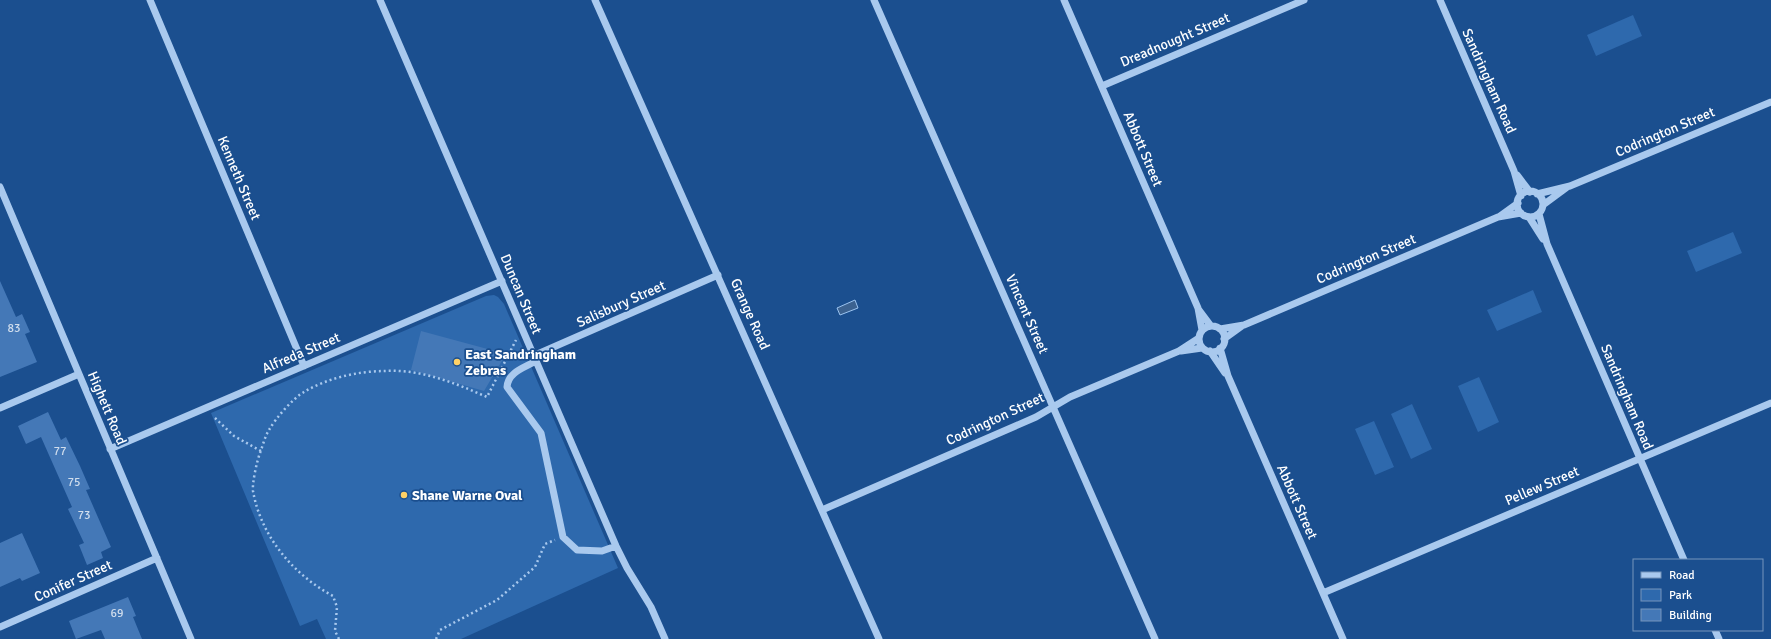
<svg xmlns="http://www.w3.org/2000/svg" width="1771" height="639" font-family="Signika,sans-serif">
<rect width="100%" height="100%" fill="#1b4f8f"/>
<path fill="#2e69ad" d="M1633 15 1642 36 1596 56 1587 35Z
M1733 232 1742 253 1696 272 1687 251Z
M1533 290 1542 312 1497 331 1487 310Z
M494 295 498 297 504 304 618 568 461 639H326L317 619 300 626 211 413 486 296Z
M1479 377 1499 422 1478 432 1458 386Z
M1412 404 1432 449 1411 459 1391 414Z
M1374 421 1394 467 1375 475 1355 429Z"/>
<path fill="#3c6290" stroke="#9cc4f0" d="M855 300 858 308 840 315 837 308Z"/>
<path fill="#4478b7" d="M0 281 16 317 22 314 30 332 25 334 37 362 0 377Z
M421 331 506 354 484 391 411 370Z
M48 412 61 440 66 437 80 466 90 489 86 490 111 547 101 552 103 558 87 565 79 545 84 543 68 509 72 507 41 437 26 444 18 426Z
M22 533 40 573 22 581 20 578 0 587V543Z
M128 597 136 616 133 617 142 639H105L101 630 76 639 69 621Z"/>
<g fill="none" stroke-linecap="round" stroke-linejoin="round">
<path stroke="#a9c9ee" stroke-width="2.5" stroke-dasharray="2 3" stroke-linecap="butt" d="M215 418 234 436 261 451
M339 639 335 631 337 607 333 596C294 575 261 537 253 491 252 483 257 461 260 453 263 445 265 436 269 430 276 418 292 399 304 392 327 378 359 371 385 371 421 369 455 383 487 397L516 340
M436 639 440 630 497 600 535 567 545 544 555 540"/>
<path stroke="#a9c9ee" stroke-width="7" d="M150 0 304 366
M380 0 616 546 627 568 651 607 665 639
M595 0 879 639
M874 0 1155 639
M1064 0 1198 308 1202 330
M1440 0 1514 171 1521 196
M1102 86 1304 0
M1517 175 1530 192
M0 187 191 639
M1517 204a13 13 0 1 1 26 0a13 13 0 1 1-26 0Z
M1537 194 1570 186 1771 102
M1543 205 1566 188
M1539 214 1547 244 1684 560
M1500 216 1518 203
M1529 217 1543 239
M1199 310 1211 326
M1199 339a13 13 0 1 1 26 0a13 13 0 1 1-26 0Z
M1220 329 1244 325 1498 217 1521 213
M1224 339 1242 326
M1220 348 1228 376 1343 639
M1181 351 1202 348
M1210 351 1225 373
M533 356 718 275
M536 361C524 368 508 372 507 387L541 433 563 537 577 550 602 551 616 546
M0 408 79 374
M110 449 502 281
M822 510 1036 417 1070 397 1179 351 1199 338
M1323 593 1771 403
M0 627 157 558
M1715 630 1719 639"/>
</g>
<g fill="#ffd166" stroke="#1b4f8f" stroke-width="1.5">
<circle cx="457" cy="362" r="4"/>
<circle cx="404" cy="495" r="4"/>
</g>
<g text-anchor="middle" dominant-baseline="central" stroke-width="3.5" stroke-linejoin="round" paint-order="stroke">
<g font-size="12" fill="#d0dded">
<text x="14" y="328">83</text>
<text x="60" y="451">77</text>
<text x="74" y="482">75</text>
<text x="84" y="515">73</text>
<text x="117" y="613">69</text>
</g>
<g font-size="14" fill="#fff" stroke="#1b4f8f">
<text transform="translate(1175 40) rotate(-23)">Dreadnought Street</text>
<text transform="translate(1489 81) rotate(66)">Sandringham Road</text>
<text transform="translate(1665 132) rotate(-23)">Codrington Street</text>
<text transform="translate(1143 149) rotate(67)">Abbott Street</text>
<text transform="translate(239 178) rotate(67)">Kenneth Street</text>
<text transform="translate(1366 259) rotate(-23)">Codrington Street</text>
<text transform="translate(521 294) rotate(67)">Duncan Street</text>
<text transform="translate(621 304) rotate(-24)">Salisbury Street</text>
<text transform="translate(750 314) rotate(66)">Grange Road</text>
<text transform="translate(1027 314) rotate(66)">Vincent Street</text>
<text transform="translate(301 353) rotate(-23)">Alfreda Street</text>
<text transform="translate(1627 397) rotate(67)">Sandringham Road</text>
<text transform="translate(107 408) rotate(67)">Highett Road</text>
<text transform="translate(995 419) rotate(-25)">Codrington Street</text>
<text transform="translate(1542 486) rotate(-23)">Pellew Street</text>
<text transform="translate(1297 502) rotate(66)">Abbott Street</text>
<text transform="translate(73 581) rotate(-24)">Conifer Street</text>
</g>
<g font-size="14" font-weight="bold" fill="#fff" stroke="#1b4f8f" text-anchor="start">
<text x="465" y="354">East Sandringham<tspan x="465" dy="16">Zebras</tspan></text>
<text x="412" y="495">Shane Warne Oval</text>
</g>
</g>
<rect x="1633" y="559" width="130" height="72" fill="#1b4f8f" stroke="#7695bc"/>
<rect x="1641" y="572" width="20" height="6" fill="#a9c9ee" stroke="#7695bc"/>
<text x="1669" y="579" font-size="12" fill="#ffffff">Road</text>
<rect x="1641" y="589" width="20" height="12" fill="#2e69ad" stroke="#7695bc"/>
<text x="1669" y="599" font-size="12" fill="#ffffff">Park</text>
<rect x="1641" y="609" width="20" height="12" fill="#4478b7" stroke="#7695bc"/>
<text x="1669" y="619" font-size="12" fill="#ffffff">Building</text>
</svg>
